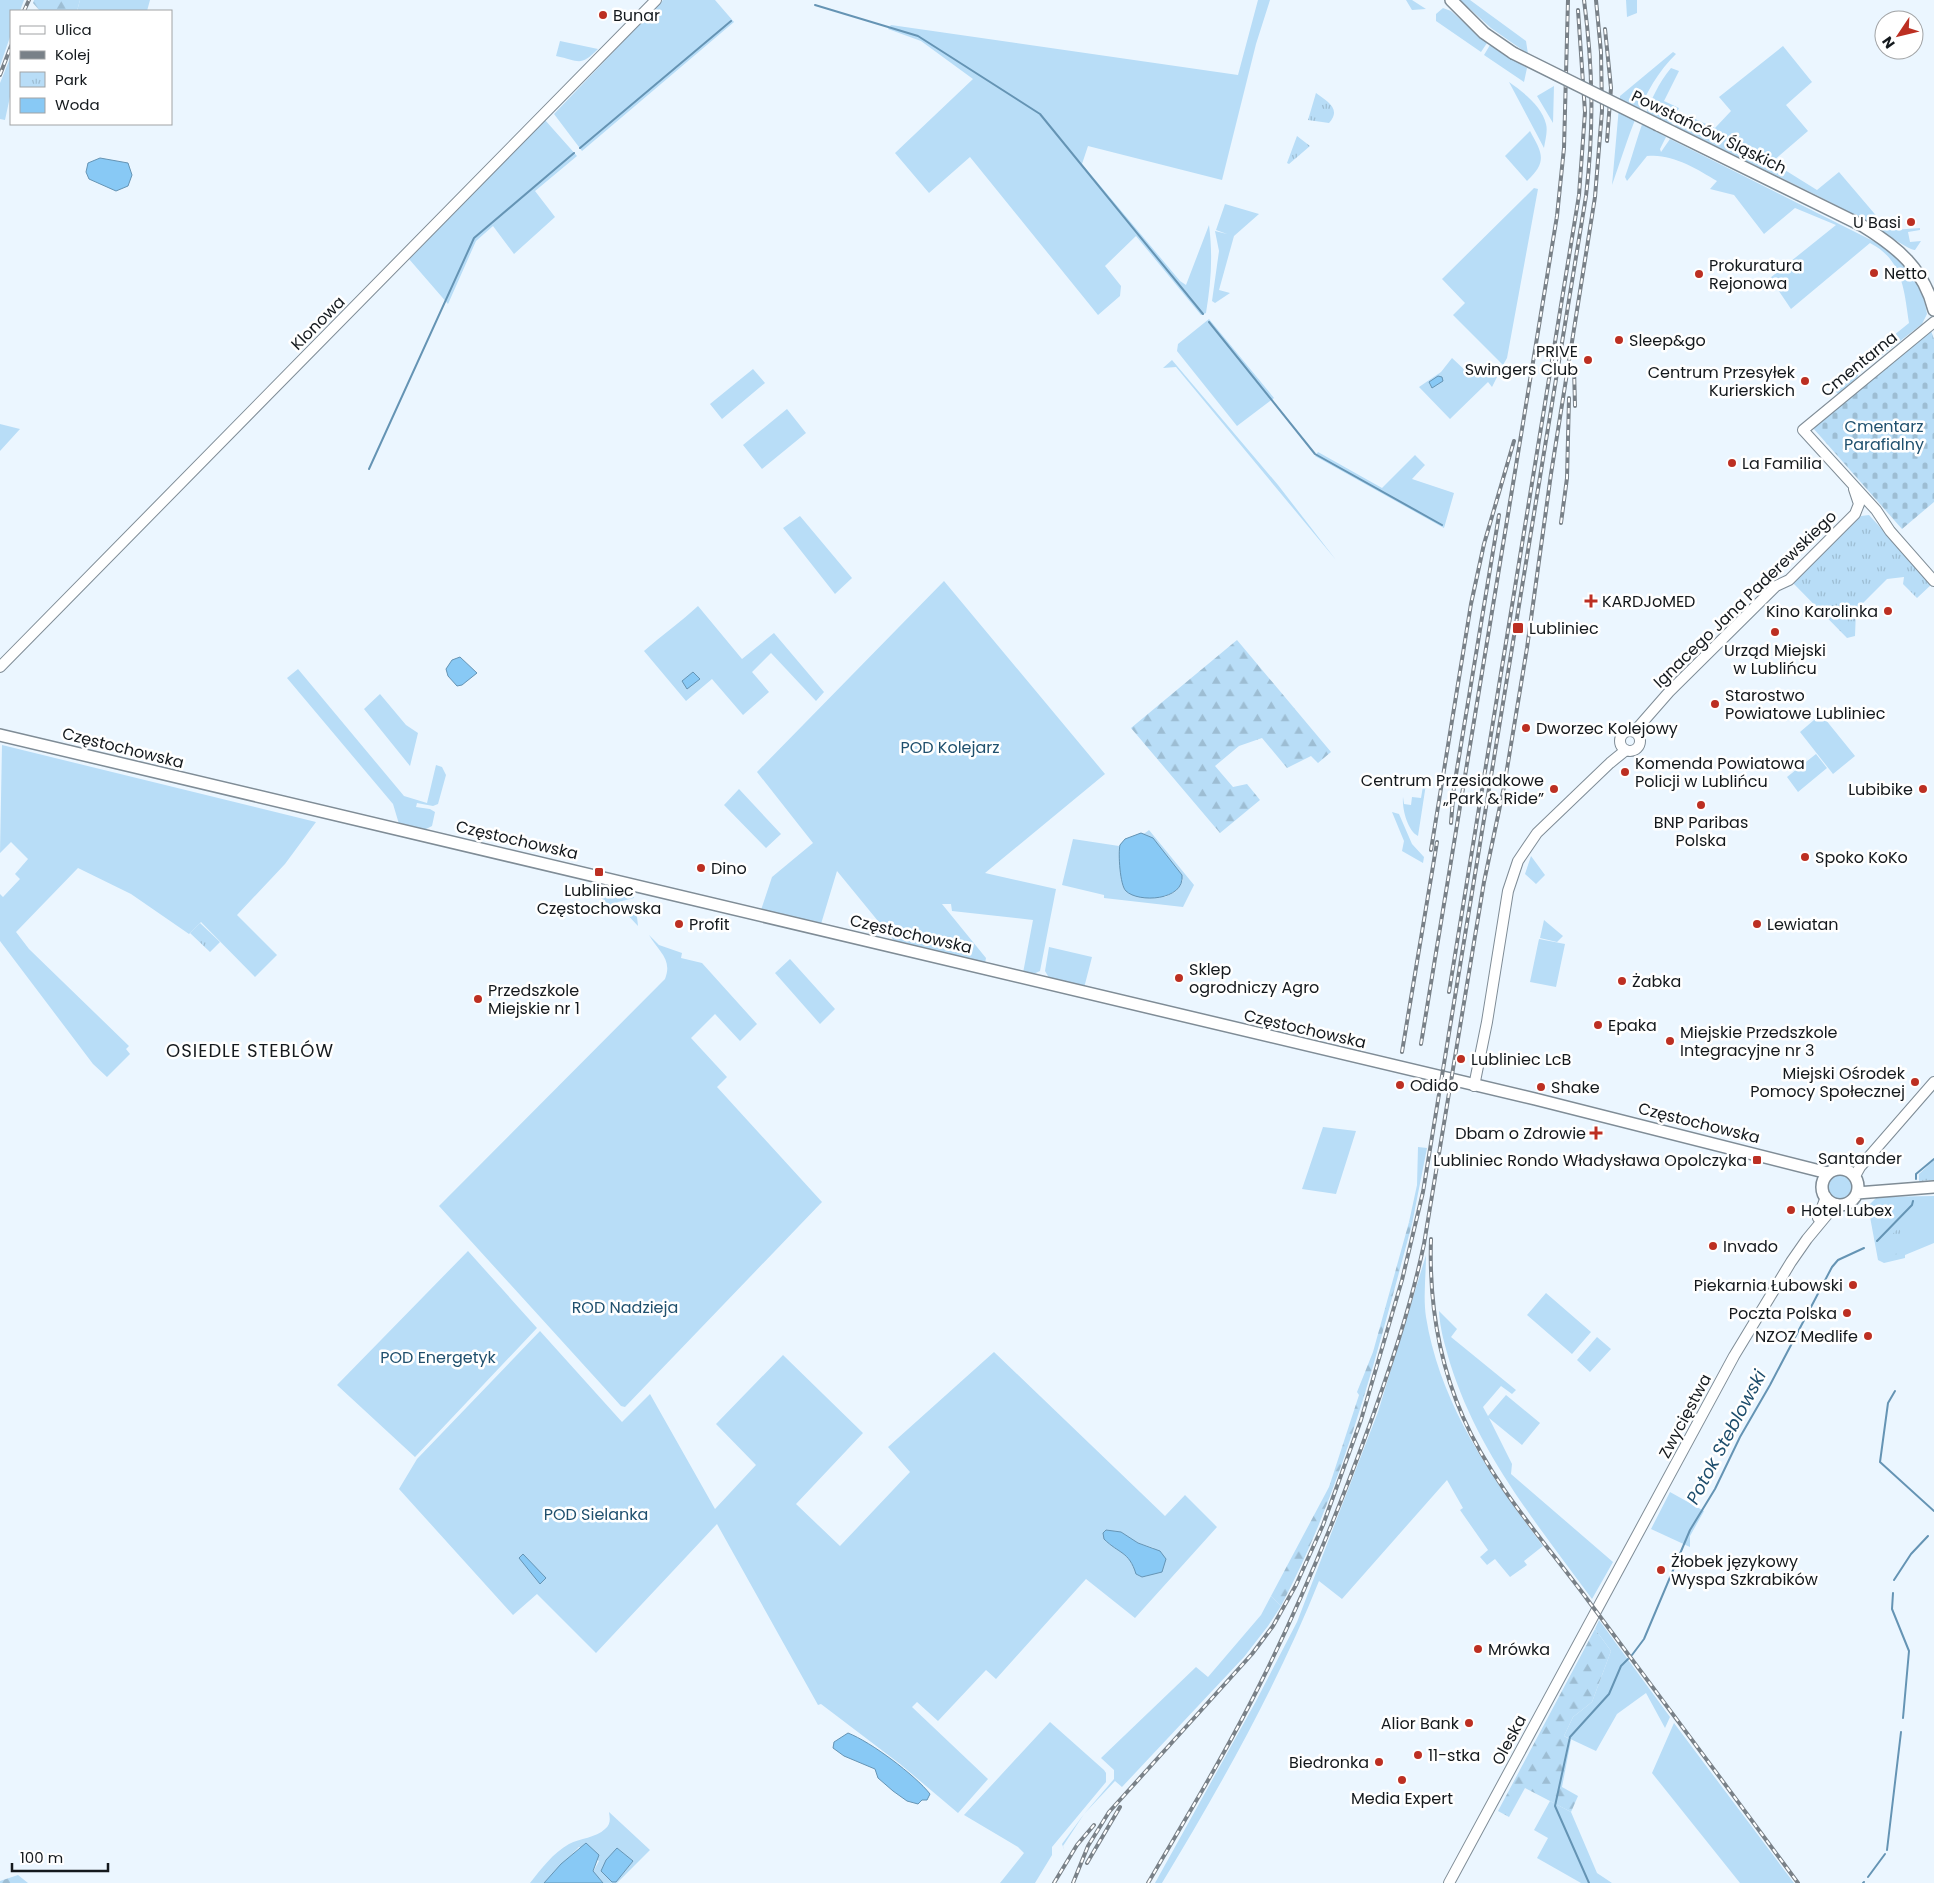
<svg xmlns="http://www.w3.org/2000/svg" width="1934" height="1883" font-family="Poppins,sans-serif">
<defs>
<pattern id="forest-firs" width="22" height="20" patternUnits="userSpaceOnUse" patternTransform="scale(1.25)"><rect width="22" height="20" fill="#b8ddf7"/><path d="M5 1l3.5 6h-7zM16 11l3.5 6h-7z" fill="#9dbdd3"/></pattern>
<pattern id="cemetery-stones" width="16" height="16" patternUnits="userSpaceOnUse" patternTransform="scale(1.25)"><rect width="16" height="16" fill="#b8ddf7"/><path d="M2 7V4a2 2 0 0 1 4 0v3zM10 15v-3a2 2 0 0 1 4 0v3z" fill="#9dbdd3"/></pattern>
<pattern id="park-tufts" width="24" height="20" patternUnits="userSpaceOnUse" patternTransform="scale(1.25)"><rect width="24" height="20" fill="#b8ddf7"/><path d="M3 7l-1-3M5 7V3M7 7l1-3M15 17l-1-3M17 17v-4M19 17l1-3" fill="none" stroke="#9dbdd3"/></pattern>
</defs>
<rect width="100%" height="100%" fill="#ebf6ff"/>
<path fill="#b8ddf7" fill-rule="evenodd" d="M0 0H24L20 11H11V34L0 66Z
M80 0H150L147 11H77Z
M663 0H715L734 22 582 151 554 114Z
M1258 0H1270L1256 44 1222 180 1088 146 1082 164 1180 281 1186 285 1209 225C1213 256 1211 283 1206 313L1201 315 1136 236 1105 266 1121 286 1120 296 1098 315 970 157 929 193 895 153 973 79 921 41 888 29 891 25 1238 75Z
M1406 0H1412L1426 9 1412 10Z
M1460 0H1470L1526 41 1528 54 1491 28Z
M1626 0H1637V13L1627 17Z
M1443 8 1451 11 1487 43 1481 52 1436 21V14Z
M560 41 598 49C580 67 580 61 556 56Z
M1490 45 1527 68 1524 82 1484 55Z
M1783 46 1812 82 1786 105 1808 131 1772 162 1817 190 1839 172 1885 226 1893 230 1920 228V230L1908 232 1910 242 1921 241 1915 250C1908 250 1873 225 1863 219 1801 187 1738 157 1675 126L1682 113 1715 128 1731 111 1719 97Z
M1673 52 1676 54C1640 89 1629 139 1612 185L1620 96Z
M11 56V92L5 120 0 119V83Z
M1671 68 1679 71 1664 101 1679 108 1671 125 1655 118 1651 129 1666 137 1660 149 1661 152 1670 139 1879 244C1903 260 1923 284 1927 314L1922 324 1873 362 1870 358 1872 353 1909 323C1904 290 1903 260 1870 243L1791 309 1770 278 1836 225 1795 208 1764 234 1734 195 1710 189 1717 181C1697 169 1672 153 1647 156L1627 181 1625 177C1638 141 1646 98 1671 68Z
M1509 82C1523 92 1542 106 1546 124 1548 131 1545 141 1544 148Z
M1554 86 1553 123 1537 96Z
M545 120 577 156 535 191 555 217 514 254 493 226 476 241 448 304 409 259Z
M1530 131C1542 153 1548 161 1527 181L1505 156Z
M1534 188 1538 189 1507 358 1503 365 1453 315 1465 303 1442 279Z
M1225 204 1259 214 1234 236 1219 290 1230 293 1215 303 1212 301 1219 251 1215 231 1227 234 1216 230Z
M1209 319 1274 398 1237 426 1177 351 1178 344Z
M1452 358 1468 373C1478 368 1488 369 1497 377L1492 387 1488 382 1450 419 1419 387 1441 372Z
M1172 360 1278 485 1336 560 1176 367 1163 368Z
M1855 364 1862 366 1857 378 1838 394 1830 385Z
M753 369 765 383 722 419 710 404Z
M787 409 806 433 762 469 743 445Z
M0 424 20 429 0 451Z
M1318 452 1382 488 1415 455 1425 465 1412 479 1454 493 1444 528 1315 456Z
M800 516 852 578 835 594 783 528Z
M944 581 1105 774 985 873 1056 889 1040 971 1031 975 1023 973 1033 920 952 911 951 904H942L986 958 985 963 896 943 837 871 821 924 761 910 772 877 813 843 757 772Z
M698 606 742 659 774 633 824 692 816 701 771 653 752 672 769 692 743 715 712 679 686 701 644 651C662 635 681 622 698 606Z
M298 669 404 796 427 803 436 765 442 767 446 775 438 804 433 806 417 803 416 807 430 809 435 812 432 826 422 831 399 824 393 804 287 678Z
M380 694 406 725 418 733 410 766 364 709Z
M1821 714 1855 756 1833 774 1800 732Z
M2 745 316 822 285 864 237 915 277 955 255 977 201 922 189 934 131 894 78 868 16 932 29 949 129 1046 126 1049 130 1054 107 1077 93 1064 0 941V894L3 897 20 879 15 874 28 859 11 842 0 853Z
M1816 754 1827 768 1798 792 1787 777Z
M1426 784 1418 836C1407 830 1402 808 1403 797L1404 804 1411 805 1412 797 1421 798 1423 786Z
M739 789 781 834 766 848 724 805Z
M1392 812 1399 814 1412 844 1424 857 1423 863 1402 851 1404 841Z
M1149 830 1194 885 1183 907 1104 898V895L1062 885 1073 839 1119 846C1128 832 1141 838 1149 830ZM1141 833 1183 880 1175 892 1165 897 1120 845 1125 839Z
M1531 856 1545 875 1536 884 1525 874Z
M591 885 633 894 634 898 618 902 611 908 590 887Z
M633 905 636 908 638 926 622 909V907Z
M649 935 659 945 682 953 681 958 702 963 757 1024 740 1041 715 1014 691 1038 727 1077 717 1087 822 1202 625 1407 621 1406 439 1206 665 979C673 959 658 951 649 935Z
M1539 939 1565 944 1556 987 1530 982Z
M1049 947 1092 957 1084 988 1051 981 1045 971Z
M790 959 835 1009 820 1024 775 973Z
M1323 1127 1356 1131 1336 1194 1302 1189Z
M1418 1147 1427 1148 1412 1224 1409 1222 1417 1185Z
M1826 1187a14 14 0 1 1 28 0a14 14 0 1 1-28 0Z
M1934 1196V1243L1905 1255V1258L1884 1263 1878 1260 1868 1206 1877 1197Z
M468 1251 537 1328 415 1457 337 1385Z
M1426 1255C1426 1275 1423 1297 1426 1317 1440 1404 1491 1477 1543 1546L1524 1561 1527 1565 1510 1577 1495 1559 1487 1565 1480 1557 1488 1550 1460 1510 1463 1508 1447 1480 1342 1599 1319 1581C1277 1686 1220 1787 1162 1883H1155L1255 1703 1297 1622 1378 1412Z
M1546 1293 1591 1332 1572 1354 1527 1315Z
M1439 1311 1457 1329 1451 1337 1516 1390 1512 1394 1501 1386 1483 1407 1488 1416 1506 1395 1540 1423 1522 1445 1489 1418 1512 1464 1511 1474 1613 1562 1592 1599C1537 1524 1478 1453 1450 1363 1445 1345 1440 1330 1439 1311Z
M540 1331 622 1422 650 1394 715 1509 756 1465 716 1424 783 1355 863 1433 796 1504 840 1546 910 1472 888 1447 994 1352 1165 1516 1185 1495 1217 1527 1135 1618 1086 1579 996 1679 986 1670 938 1721 917 1702 912 1707 988 1779 958 1813 900 1764 821 1704 818 1705 717 1524 596 1653 537 1594 513 1615 399 1489 417 1459ZM1106 1530 1121 1532 1138 1543 1154 1548 1147 1576 1142 1577 1136 1574C1129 1551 1119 1554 1104 1539Z
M1597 1337 1611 1349 1590 1372 1577 1360Z
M1670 1492 1704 1511 1690 1536V1547L1651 1529Z
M1271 1596 1281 1606 1268 1626 1244 1657 1122 1787 1115 1781 1084 1814 1063 1846 1065 1852 1062 1844 1084 1814 1114 1779V1770L1101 1758 1196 1667 1208 1677 1261 1615Z
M1599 1620 1670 1717 1665 1728 1646 1693 1617 1714 1596 1751 1564 1736 1573 1717 1592 1702 1611 1651 1595 1629Z
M1050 1722 1104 1770 1106 1773V1782L1052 1847V1855L1035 1883H1000L1024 1853 1018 1847 964 1815Z
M1674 1723 1794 1883H1740L1652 1773Z
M1550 1801 1571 1812 1597 1873 1612 1883H1581L1537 1858 1548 1838 1534 1830Z
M609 1812 650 1850 617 1883H603L593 1872 599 1861 579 1847 544 1883H530C541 1869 553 1853 569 1844 580 1838 596 1838 605 1829 611 1824 610 1819 609 1812ZM617 1848 633 1861 616 1882H612L601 1871Z"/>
<path fill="url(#forest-firs)" d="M34 0H80L77 11H40L33 3Z
M1237 640 1331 752 1318 763 1311 756 1287 768 1262 738 1239 746 1215 766 1233 787 1247 784 1260 800 1220 833 1131 728Z
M1409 1222 1412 1224C1377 1354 1344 1486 1281 1606L1271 1596 1329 1487 1359 1395 1357 1392 1373 1352Z
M1595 1629 1611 1651 1592 1702 1573 1717 1564 1736 1571 1740 1562 1787 1578 1796 1571 1812 1525 1788 1509 1817 1498 1811Z
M18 1875 28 1883H0V1881Z"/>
<path fill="url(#cemetery-stones)" d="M1931 331 1934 339V502L1902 529 1813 428Z"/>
<path fill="url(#park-tufts)" d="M1316 93C1327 101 1342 109 1329 123L1308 120Z
M1297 136 1310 146 1289 164 1287 163Z
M1869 515 1932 584 1917 598 1903 584 1904 577 1887 579 1856 610 1855 636 1847 638 1793 583 1861 516Z
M1544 920 1563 936 1557 942 1540 938Z
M200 923 220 942 210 952 190 933Z
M1934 1160V1180L1919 1181V1174Z
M1899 1228 1907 1251 1894 1255 1888 1238Z"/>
<path fill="#88c9f5" stroke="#6594b4" d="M100 158 128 163 132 175 128 186 116 191 89 179 86 172 88 163Z
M1438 376 1442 377 1443 381 1432 388 1429 382Z
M460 657 477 673 462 685 457 686 448 676 446 669 452 660Z
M693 672 700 679 687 689 682 681Z
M1141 833 1153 838 1182 875C1185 901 1138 903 1126 891 1120 886 1118 853 1120 845L1125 839Z
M1106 1530 1121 1532 1138 1543 1160 1551 1166 1559 1162 1572 1142 1577 1136 1574C1129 1551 1119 1554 1104 1539L1103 1533Z
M523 1554 546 1578 540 1584 519 1558Z
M848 1733C871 1742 915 1775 930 1794L927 1800H922L918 1804 907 1801 893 1791 878 1778 875 1769 844 1756 833 1748 834 1742Z
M586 1843 599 1855 593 1871 603 1883H544L561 1864Z
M617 1848 633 1861 616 1882H612L601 1871 606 1860Z"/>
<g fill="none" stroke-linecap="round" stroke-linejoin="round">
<path stroke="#6594b4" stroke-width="2" d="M815 5 918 36 1040 114 1203 314
M580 148 731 21
M1209 322 1315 454 1442 525
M369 469 474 238 574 153
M1916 1179V1174L1934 1159
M1877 1241 1912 1205 1913 1201
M1895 1391 1888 1403 1880 1462 1934 1511
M1894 1580 1911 1554 1928 1536
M1893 1593 1892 1609 1909 1651 1903 1718
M1632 1655 1644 1639 1690 1530 1715 1489 1740 1437 1770 1385 1832 1267 1838 1260 1864 1248
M1887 1850 1901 1732
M1868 1877 1885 1854
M1589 1883 1555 1806 1570 1737 1609 1694 1621 1666 1628 1659
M1863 1883 1864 1882"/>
<defs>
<path id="tertiary" d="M1934 322 1803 430 1876 510 1890 531 1934 581
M0 667 656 0
M1620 741a10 10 0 1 1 20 0a10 10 0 1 1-20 0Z
M1634 732 1669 692 1776 586 1789 580 1855 514 1859 504 1854 489
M1474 1086 1487 1022 1508 891 1518 861 1537 833 1610 763 1626 750
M1855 1176 1860 1167 1934 1082
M1818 1218 1826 1197
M1449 1883 1734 1356 1791 1262 1807 1239 1836 1204"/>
<path id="secondary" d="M1451 0 1484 33 1513 53
M1658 125 1863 226C1897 247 1924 269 1934 310
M0 735 1535 1099 1828 1173
M1822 1187a18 18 0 1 1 36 0a18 18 0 1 1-36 0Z
M1857 1193 1934 1187"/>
</defs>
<use href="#tertiary" stroke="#7f8c96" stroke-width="12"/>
<use href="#secondary" stroke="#7f8c96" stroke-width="14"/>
<use href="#tertiary" stroke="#fff" stroke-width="10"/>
<use href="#secondary" stroke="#fff" stroke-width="11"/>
<defs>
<path id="rail" d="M24 11 29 0
M1605 29 1611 88 1607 141
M0 75 11 46
M1574 368 1575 406
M1561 523 1567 478 1569 398
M1451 823 1454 787 1499 515
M1431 850 1471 604 1484 544 1514 441
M1449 992 1579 195 1585 112 1578 10
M1421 1044 1557 216 1564 148 1568 0
M1402 1052 1437 842
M1431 1239C1429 1301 1438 1360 1463 1417 1492 1484 1544 1541 1587 1599 1658 1694 1728 1788 1798 1883
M1087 1863 1120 1807
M1054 1883 1077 1845 1094 1825
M1073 1883 1088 1846 1109 1812 1252 1654 1273 1626 1296 1585 1323 1525 1361 1420 1402 1280 1423 1192 1586 196C1594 128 1593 68 1584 0
M1148 1883C1187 1816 1227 1751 1261 1682 1303 1598 1338 1512 1370 1424 1391 1365 1411 1306 1424 1244L1484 882 1504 787 1527 648 1551 474 1595 197 1602 111 1601 52 1596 0"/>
</defs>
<use href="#rail" stroke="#798188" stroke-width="4"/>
<use href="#rail" stroke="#fff" stroke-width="2" stroke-dasharray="5.5" stroke-linecap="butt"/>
<defs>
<path id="secondary-bridge" d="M1513 53 1658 125"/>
</defs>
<use href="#secondary-bridge" stroke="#7f8c96" stroke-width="14" stroke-linecap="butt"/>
<use href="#secondary-bridge" stroke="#fff" stroke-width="11"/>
</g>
<g fill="#bc2f22" stroke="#fff" stroke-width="2">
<circle cx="603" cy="15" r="5"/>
<circle cx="1911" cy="222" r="5"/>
<circle cx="1874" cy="273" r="5"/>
<circle cx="1699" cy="274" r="5"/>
<circle cx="1619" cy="340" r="5"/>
<circle cx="1588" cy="360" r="5"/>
<circle cx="1805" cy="381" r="5"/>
<circle cx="1732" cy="463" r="5"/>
<path d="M1588.5 593.5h5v5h5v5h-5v5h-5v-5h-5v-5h5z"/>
<circle cx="1888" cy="611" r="5"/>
<rect x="1512" y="622" width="12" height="12" rx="2.5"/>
<circle cx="1775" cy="632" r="5"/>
<circle cx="1715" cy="704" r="5"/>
<circle cx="1526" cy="728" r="5"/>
<circle cx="1625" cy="772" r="5"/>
<circle cx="1554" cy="789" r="5"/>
<circle cx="1923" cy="789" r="5"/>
<circle cx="1701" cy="805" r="5"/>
<circle cx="1805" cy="857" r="5"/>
<circle cx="701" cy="868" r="5"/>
<rect x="594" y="867" width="10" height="10" rx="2.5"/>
<circle cx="679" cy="924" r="5"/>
<circle cx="1757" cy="924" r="5"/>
<circle cx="1179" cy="978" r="5"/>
<circle cx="1622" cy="981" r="5"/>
<circle cx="478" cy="999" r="5"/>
<circle cx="1598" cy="1025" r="5"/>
<circle cx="1670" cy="1041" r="5"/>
<circle cx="1461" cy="1059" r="5"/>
<circle cx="1915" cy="1082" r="5"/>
<circle cx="1400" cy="1085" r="5"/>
<circle cx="1541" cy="1087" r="5"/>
<path d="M1593.5 1125.5h5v5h5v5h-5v5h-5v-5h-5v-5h5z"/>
<circle cx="1860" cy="1141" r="5"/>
<rect x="1752" y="1155" width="10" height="10" rx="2.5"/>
<circle cx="1791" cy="1210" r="5"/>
<circle cx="1713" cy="1246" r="5"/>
<circle cx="1853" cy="1285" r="5"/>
<circle cx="1847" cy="1313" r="5"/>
<circle cx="1868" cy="1336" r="5"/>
<circle cx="1661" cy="1570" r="5"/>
<circle cx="1478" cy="1649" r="5"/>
<circle cx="1469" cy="1723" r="5"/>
<circle cx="1418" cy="1755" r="5"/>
<circle cx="1379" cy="1762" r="5"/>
<circle cx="1402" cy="1780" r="5"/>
</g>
<g text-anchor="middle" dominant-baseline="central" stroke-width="5" stroke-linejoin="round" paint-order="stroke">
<g font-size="16" fill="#14191d" stroke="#fff" text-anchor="start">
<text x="613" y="15">Bunar</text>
<text x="1901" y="222" text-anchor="end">U Basi</text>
<text x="1709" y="265">Prokuratura<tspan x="1709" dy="18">Rejonowa</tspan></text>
<text x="1884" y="273">Netto</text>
<text x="1629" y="340">Sleep&amp;go</text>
<text x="1578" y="351" text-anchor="end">PRIVE<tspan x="1578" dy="18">Swingers Club</tspan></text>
<text x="1795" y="372" text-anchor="end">Centrum Przesyłek<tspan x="1795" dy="18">Kurierskich</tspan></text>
<text x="1742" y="463">La Familia</text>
<text x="1602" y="601">KARDJoMED</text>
<text x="1878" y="611" text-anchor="end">Kino Karolinka</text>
<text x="1529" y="628">Lubliniec</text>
<text x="1775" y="650" text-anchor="middle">Urząd Miejski<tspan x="1775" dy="18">w Lublińcu</tspan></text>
<text x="1725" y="695">Starostwo<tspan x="1725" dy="18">Powiatowe Lubliniec</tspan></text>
<text x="1536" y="728">Dworzec Kolejowy</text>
<text x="1635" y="763">Komenda Powiatowa<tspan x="1635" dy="18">Policji w Lublińcu</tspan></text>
<text x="1544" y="780" text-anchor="end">Centrum Przesiadkowe<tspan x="1544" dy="18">„Park &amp; Ride”</tspan></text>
<text x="1913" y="789" text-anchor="end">Lubibike</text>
<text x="1701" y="822" text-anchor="middle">BNP Paribas<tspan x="1701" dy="18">Polska</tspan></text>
<text x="1815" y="857">Spoko KoKo</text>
<text x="711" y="868">Dino</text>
<text x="599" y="890" text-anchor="middle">Lubliniec<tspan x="599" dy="18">Częstochowska</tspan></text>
<text x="689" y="924">Profit</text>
<text x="1767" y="924">Lewiatan</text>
<text x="1189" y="969">Sklep<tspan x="1189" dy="18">ogrodniczy Agro</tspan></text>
<text x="1632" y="981">Żabka</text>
<text x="488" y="990">Przedszkole<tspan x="488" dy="18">Miejskie nr 1</tspan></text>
<text x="1608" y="1025">Epaka</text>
<text x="1680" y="1032">Miejskie Przedszkole<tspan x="1680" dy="18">Integracyjne nr 3</tspan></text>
<text x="1471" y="1059">Lubliniec LcB</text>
<text x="1905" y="1073" text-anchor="end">Miejski Ośrodek<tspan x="1905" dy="18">Pomocy Społecznej</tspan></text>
<text x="1410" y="1085">Odido</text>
<text x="1551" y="1087">Shake</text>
<text x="1586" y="1133" text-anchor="end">Dbam o Zdrowie</text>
<text x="1860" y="1158" text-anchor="middle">Santander</text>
<text x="1747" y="1160" text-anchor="end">Lubliniec Rondo Władysława Opolczyka</text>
<text x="1801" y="1210">Hotel Lubex</text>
<text x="1723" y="1246">Invado</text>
<text x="1843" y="1285" text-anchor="end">Piekarnia Łubowski</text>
<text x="1837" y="1313" text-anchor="end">Poczta Polska</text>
<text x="1858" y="1336" text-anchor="end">NZOZ Medlife</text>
<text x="1671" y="1561">Żłobek językowy<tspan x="1671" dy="18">Wyspa Szkrabików</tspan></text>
<text x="1488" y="1649">Mrówka</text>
<text x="1459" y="1723" text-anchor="end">Alior Bank</text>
<text x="1428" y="1755">11-stka</text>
<text x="1369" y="1762" text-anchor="end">Biedronka</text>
<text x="1402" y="1798" text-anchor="middle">Media Expert</text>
</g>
<g font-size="16" fill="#14191d" stroke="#fff">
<text transform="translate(1709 132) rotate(26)">Powstańców Śląskich</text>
<text transform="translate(318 323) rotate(-45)">Klonowa</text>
<text transform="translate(1859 364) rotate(-39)">Cmentarna</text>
<text transform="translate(1745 599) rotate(-44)">Ignacego Jana Paderewskiego</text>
<text transform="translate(123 748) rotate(14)">Częstochowska</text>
<text transform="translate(517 840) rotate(13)">Częstochowska</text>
<text transform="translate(911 934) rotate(13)">Częstochowska</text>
<text transform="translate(1305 1029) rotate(13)">Częstochowska</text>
<text transform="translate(1699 1123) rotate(14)">Częstochowska</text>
<text transform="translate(1685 1416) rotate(-62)">Zwycięstwa</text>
<text transform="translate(1509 1740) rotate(-62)">Oleska</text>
</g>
<g font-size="16" fill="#1f506e" stroke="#fff">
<text x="1884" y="426">Cmentarz<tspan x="1884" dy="18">Parafialny</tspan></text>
<text x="950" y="747">POD Kolejarz</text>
<text x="625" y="1307">ROD Nadzieja</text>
<text x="438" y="1357">POD Energetyk</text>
<text x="596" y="1514">POD Sielanka</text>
</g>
<g font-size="18" letter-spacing="1" fill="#14191d" stroke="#fff">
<text x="250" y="1050">OSIEDLE STEBLÓW</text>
</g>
<g font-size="18" font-style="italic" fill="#1d4d6c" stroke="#fff">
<text transform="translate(1726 1437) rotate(-62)">Potok Steblowski</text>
</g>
</g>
<rect x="10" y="10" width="162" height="115" fill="#ffffff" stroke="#a1a3a5"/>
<rect x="20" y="26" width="25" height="8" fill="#ffffff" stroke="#a1a3a5"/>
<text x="55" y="35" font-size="15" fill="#14191d">Ulica</text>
<rect x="20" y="51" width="25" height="8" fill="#798188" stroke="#a1a3a5"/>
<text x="55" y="60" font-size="15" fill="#14191d">Kolej</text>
<rect x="20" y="72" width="25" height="15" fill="url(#park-tufts)" stroke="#a1a3a5"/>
<text x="55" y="85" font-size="15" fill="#14191d">Park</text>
<rect x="20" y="98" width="25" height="15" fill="#88c9f5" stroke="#a1a3a5"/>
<text x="55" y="110" font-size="15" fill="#14191d">Woda</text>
<g transform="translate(1899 35) rotate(235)"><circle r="24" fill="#ffffff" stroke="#a1a3a5"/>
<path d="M0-4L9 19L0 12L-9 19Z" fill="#bc2f22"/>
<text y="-8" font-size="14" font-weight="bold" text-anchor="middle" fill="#14191d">N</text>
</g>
<path d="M12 1863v8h96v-8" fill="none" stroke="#14191d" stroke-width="2.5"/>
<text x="20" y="1863" font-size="15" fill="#14191d" stroke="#ffffff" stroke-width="4" paint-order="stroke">100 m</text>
</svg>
